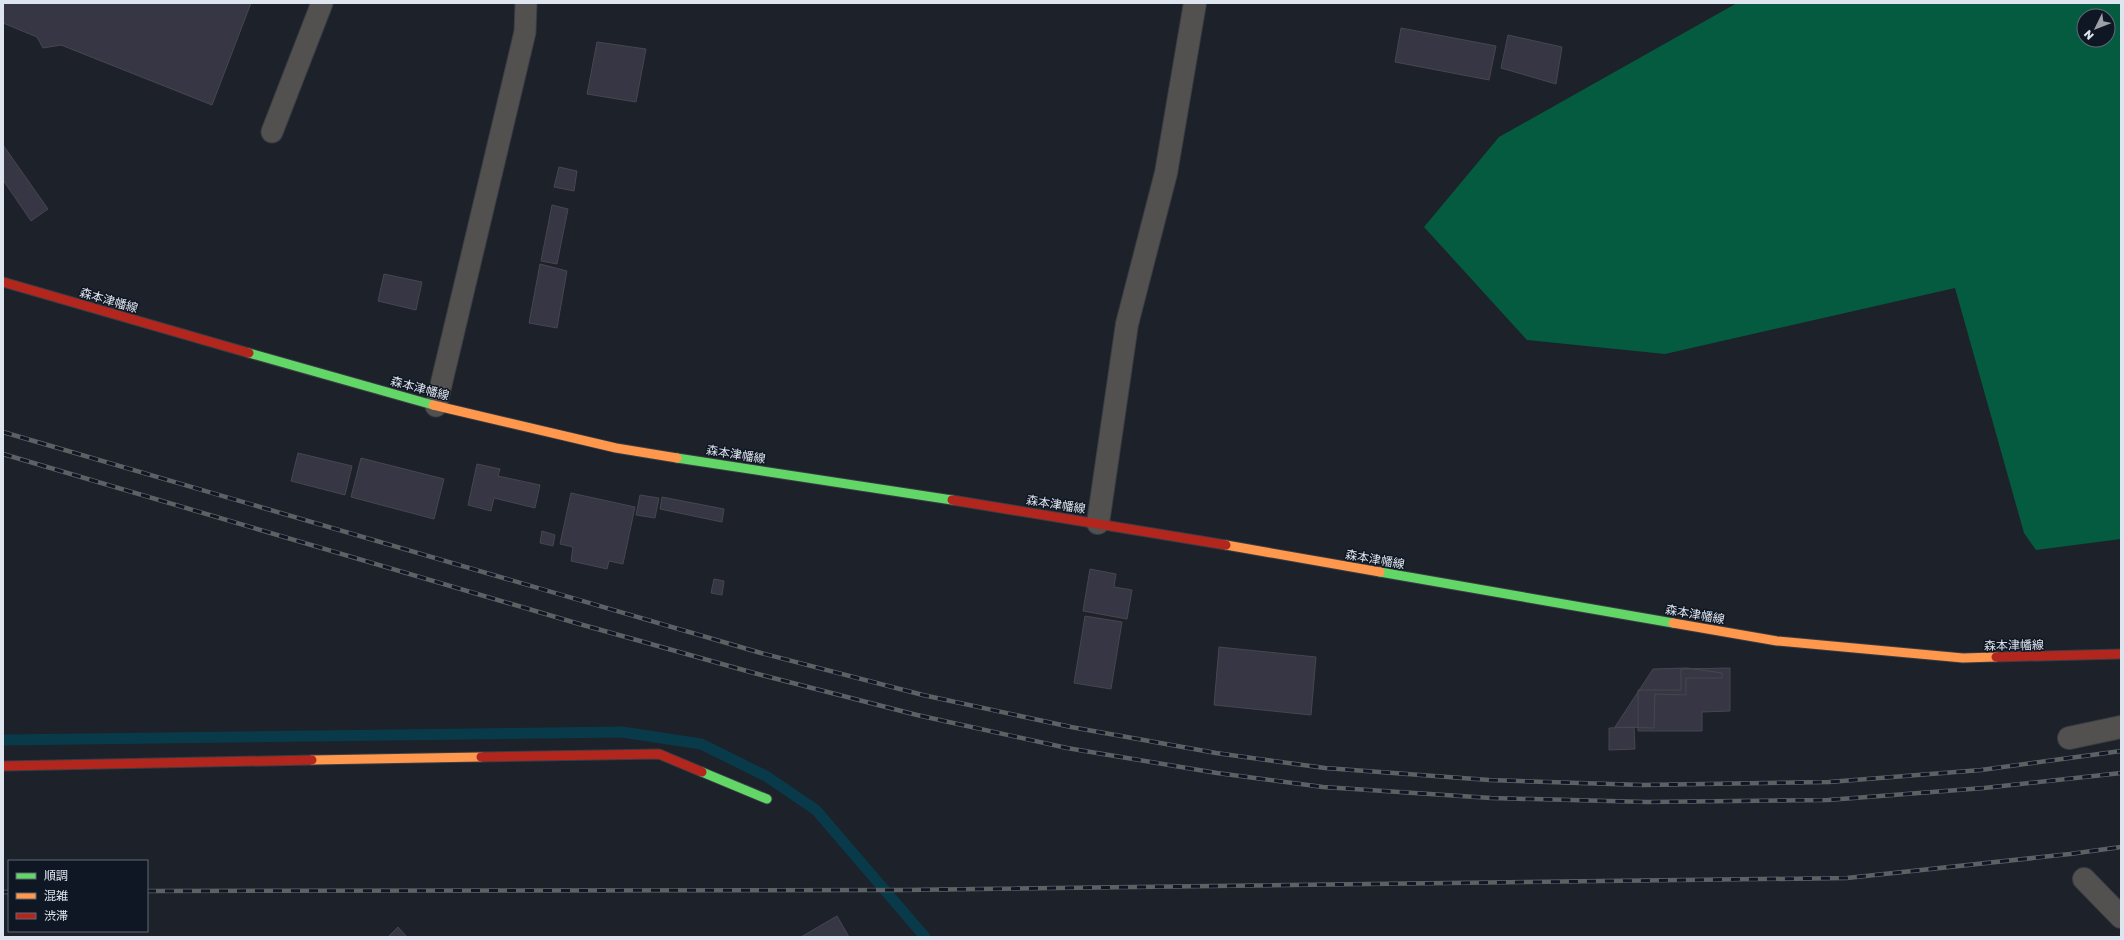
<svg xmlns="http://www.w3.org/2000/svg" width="2124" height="940" font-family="'Golos Text','Noto Sans JP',sans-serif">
<rect width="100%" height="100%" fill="#1d2129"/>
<path fill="#055b3f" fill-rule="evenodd" d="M1737 3H2121V539L2036 550 2024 533 1955 288 1665 354 1527 340 1424 227 1499 137ZM2084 16H2108V40H2084Z"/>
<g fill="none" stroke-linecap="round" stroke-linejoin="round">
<path stroke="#093a49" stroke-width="11" d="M3 740 622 732 701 744 766 776 816 810 925 937"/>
</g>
<path fill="#373644" stroke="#46474e" d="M3 3H251L212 105 61 45 43 48 37 37 3 23Z
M1401 28 1496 46 1489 80 1395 62Z
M1508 35 1562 47 1556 84 1501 68Z
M597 42 646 49 636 102 587 94Z
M3 145 48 209 31 221 3 180Z
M559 167 577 171 574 191 554 187Z
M552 205 568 209 557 264 541 261Z
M540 264 567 271 557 328 529 323Z
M384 274 422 282 416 310 378 301Z
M298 453 352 466 345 495 291 481Z
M361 458 444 479 434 519 351 497Z
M477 464 500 469 498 476 540 485 535 508 494 498 491 511 468 505Z
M571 493 635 507 623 564 609 561 607 569 571 561 573 547 560 544Z
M640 495 659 498 655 518 636 515Z
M662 497 724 509 722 522 660 509Z
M542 531 555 535 553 546 540 543Z
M1090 569 1116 574 1114 587 1132 590 1127 619 1083 611Z
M714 579 724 581 722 595 711 593Z
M1085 616 1122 622 1111 689 1074 683Z
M1219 647 1316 657 1311 715 1214 705Z
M1687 668 1722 673V678H1686V695L1655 694 1654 728 1615 727 1653 669Z
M1730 668V711L1702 712V731H1638V690H1681V669Z
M1634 727 1635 749 1609 750V728Z
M837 916 849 937H801Z
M398 927 407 937H388Z"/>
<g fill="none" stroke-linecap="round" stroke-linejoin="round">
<defs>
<path id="lane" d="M272 132 322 3
M436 406 525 32 526 3"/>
<path id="street" d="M1098 523 1127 324 1166 173 1195 3
M2069 738 2121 727
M2084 879 2121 917"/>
<path id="fast" d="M249 353 433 405
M677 458 952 500
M1380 572 1673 623
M702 772 767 799"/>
<path id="slow" d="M433 405 616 448 677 458
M1226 545 1380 572
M1673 623 1777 641 1963 658 1996 657
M312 760 481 757"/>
<path id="jam" d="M3 282 249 353
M952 500 1226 545
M1996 657 2121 654
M481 757 659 754 702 772
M3 766 312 760"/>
</defs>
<use href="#lane" stroke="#393d44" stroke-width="23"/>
<use href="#street" stroke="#393d44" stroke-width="24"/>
<use href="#fast" stroke="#393d44" stroke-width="11"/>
<use href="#slow" stroke="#393d44" stroke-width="11"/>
<use href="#jam" stroke="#393d44" stroke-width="11"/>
<use href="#lane" stroke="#535150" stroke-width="21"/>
<use href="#street" stroke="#535150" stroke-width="22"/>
<use href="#fast" stroke="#63d668" stroke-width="9"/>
<use href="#slow" stroke="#ff974d" stroke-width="9"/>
<use href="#jam" stroke="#b3261e" stroke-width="9"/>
<defs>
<path id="rail" d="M3 432 761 653 923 695 1071 727 1216 753 1325 768 1489 780 1643 785 1829 782 1981 770 2121 751
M3 454 576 623 754 673 917 715 1067 748 1217 773 1323 787 1491 798 1647 802 1828 800 1984 788 2121 773
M147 891 905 890 1847 878 2070 854 2121 847
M3 892H9"/>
</defs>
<use href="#rail" stroke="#5e6164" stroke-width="4.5"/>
<use href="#rail" stroke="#0f1724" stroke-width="3" stroke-dasharray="9" stroke-linecap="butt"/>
</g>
<g text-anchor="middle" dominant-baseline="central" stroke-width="3" stroke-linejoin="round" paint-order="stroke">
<g font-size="12" fill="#dfe5ee" stroke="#0f1724">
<text transform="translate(109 300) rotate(16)">森本津幡線</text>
<text transform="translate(420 388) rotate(15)">森本津幡線</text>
<text transform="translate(736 454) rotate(9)">森本津幡線</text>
<text transform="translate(1056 504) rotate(9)">森本津幡線</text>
<text transform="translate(1375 559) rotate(10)">森本津幡線</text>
<text transform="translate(1695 614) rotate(10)">森本津幡線</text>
<text transform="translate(2014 645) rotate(-1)">森本津幡線</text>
</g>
</g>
<rect width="2124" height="940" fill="none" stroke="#dfe5ee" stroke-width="8"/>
<rect x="8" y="860" width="140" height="72" fill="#0f1724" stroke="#626975"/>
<rect x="16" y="873" width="20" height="6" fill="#63d668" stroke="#626975"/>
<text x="44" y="880" font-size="12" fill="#dfe5ee">順調</text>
<rect x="16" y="893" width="20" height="6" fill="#ff974d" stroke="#626975"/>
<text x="44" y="900" font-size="12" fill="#dfe5ee">混雑</text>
<rect x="16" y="913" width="20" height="6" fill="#b3261e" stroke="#626975"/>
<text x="44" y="920" font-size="12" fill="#dfe5ee">渋滞</text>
<g transform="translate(2096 28) rotate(227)"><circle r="19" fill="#0f1724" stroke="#626975"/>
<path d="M0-3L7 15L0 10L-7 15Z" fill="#9ba0a9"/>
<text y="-6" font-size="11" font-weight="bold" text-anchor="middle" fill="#dfe5ee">N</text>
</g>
</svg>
